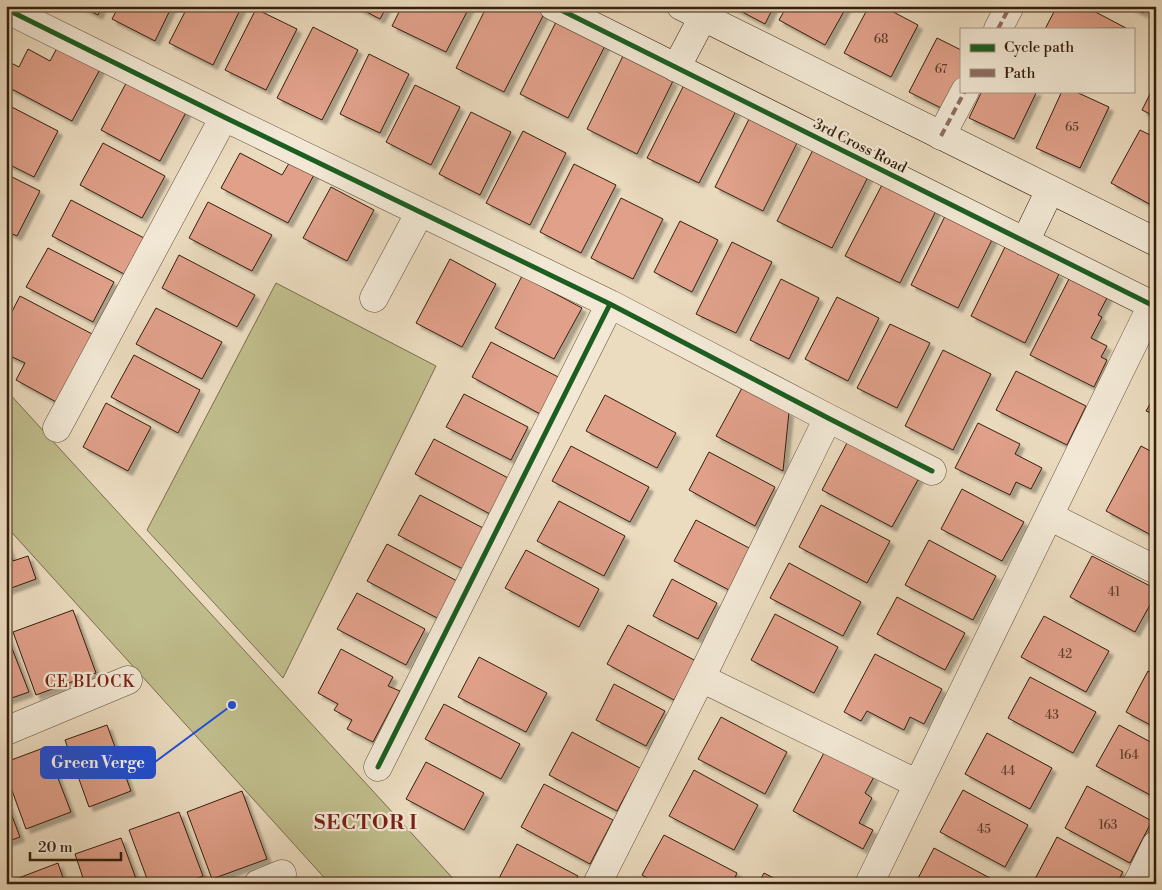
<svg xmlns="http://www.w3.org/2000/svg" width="1162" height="890" font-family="'Libre Bodoni',serif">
<defs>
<filter id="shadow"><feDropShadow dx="4.5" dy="4.5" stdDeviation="1" flood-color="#0004"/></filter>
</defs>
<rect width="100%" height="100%" fill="#ebdbbf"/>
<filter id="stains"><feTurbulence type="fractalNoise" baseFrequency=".004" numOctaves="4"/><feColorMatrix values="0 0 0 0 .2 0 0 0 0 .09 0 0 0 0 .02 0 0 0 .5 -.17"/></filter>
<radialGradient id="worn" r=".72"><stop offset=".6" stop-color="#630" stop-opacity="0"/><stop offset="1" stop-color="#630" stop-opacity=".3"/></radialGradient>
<path fill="#c0bd8c" stroke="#7a6e4c" d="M276 283 436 366 283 678 147 530Z
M6 390 458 884H330L6 526Z"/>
<path fill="#e0a08a" stroke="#351f0c" filter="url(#shadow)" d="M80 6H102L98 15Z
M119 6H172L155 41 112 19Z
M188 6H242L213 65 169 43Z
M355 6H387L380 19Z
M402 6H470L446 52 392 26Z
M487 6H537L546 10 504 92 456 68Z
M731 6H774L765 24Z
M787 6H847L825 45 779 20Z
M869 6H882L918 25 891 77 844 53Z
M1057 6H1084L1126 28 1045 29Z
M1128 6H1146L1143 13Z
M256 9 297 29 266 90 225 70Z
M559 16 608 40 568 118 520 94Z
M313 27 358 50 322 120 277 98Z
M937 38 961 50V88L949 112 909 92Z
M62 39 104 62 72 121 6 86V67L9 62 19 67 28 49 50 61Z
M369 54 409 74 380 133 340 114Z
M623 56 673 81 637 154 587 129Z
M131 74 190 105 160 161 101 130Z
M1156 82V117L1142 110Z
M415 85 460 107 431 165 386 142Z
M684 85 736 111 699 183 647 158Z
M982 91H1037L1014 139 969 118Z
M1062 91H1074L1109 107 1080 168 1036 148Z
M6 104 58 131 34 177 6 163Z
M471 112 511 132 480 195 439 174Z
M749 119 797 143 763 211 715 187Z
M1140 130 1156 138V200L1153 206 1111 183Z
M523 131 566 153 530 225 486 203Z
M103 143 165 176 142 218 80 185Z
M815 146 870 173 832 248 777 221Z
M240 153 282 175 291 160 315 173 288 223 221 188Z
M574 164 616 185 581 253 540 232Z
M6 174 40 191 17 236 6 231Z
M884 181 938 207 900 283 845 256Z
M331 187 374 210 347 261 303 238Z
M621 198 663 219 633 279 591 258Z
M71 200 144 238 124 274 52 236Z
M208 202 272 235 252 271 189 238Z
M946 214 993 238 958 308 911 285Z
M680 221 718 240 692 292 654 272Z
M732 242 772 262 736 333 696 314Z
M1005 247 1059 274 1025 343 971 316Z
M48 248 114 282 93 322 26 287Z
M179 255 255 295 237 327 162 288Z
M450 259 496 284 462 347 416 323Z
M522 276 582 308 554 359 495 328Z
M1070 277 1108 296 1098 315 1102 317 1091 338 1107 346 1101 357 1107 360 1094 387 1030 355Z
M781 279 819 298 789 359 750 340Z
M20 296 94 335 58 403 16 380 25 363 6 354V323Z
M837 297 879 318 848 381 805 359Z
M156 308 222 342 202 379 136 344Z
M890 324 930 343 897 408 857 388Z
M491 342 562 379 542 415 472 377Z
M943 350 991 374 953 450 905 426Z
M134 355 200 390 178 433 111 397Z
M1016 371 1086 406 1067 445 996 410Z
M742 388 789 412 783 471 716 436Z
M464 394 528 427 511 460 446 427Z
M1156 394V415L1146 411Z
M605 395 676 433 657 468 586 431Z
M106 403 151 427 128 471 83 447Z
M978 423 1020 444 1015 454 1042 468 1031 489 1016 482 1010 495 955 468Z
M434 439 510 479 490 514 415 474Z
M848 441 919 478 892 527 822 490Z
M571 446 649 487 630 522 552 481Z
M1141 446 1156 454V532L1153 536 1106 511Z
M709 452 775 487 755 526 689 490Z
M962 489 1024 522 1002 561 941 529Z
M420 495 485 529 463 569 398 535Z
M559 501 625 536 604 576 537 541Z
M821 505 890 541 867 583 799 547Z
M696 520 751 549 729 590 674 561Z
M929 540 996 576 973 620 905 585Z
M6 542 13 561 28 556 36 579 6 590Z
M387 544 459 582 439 619 367 581Z
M526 550 599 589 579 627 505 588Z
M1092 556 1156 589V594L1135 632 1070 597Z
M789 563 861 602 843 636 770 598Z
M672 579 717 603 698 639 653 616Z
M357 593 425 629 406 665 337 629Z
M897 597 965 633 945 670 877 634Z
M73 610 96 673 36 695 13 632Z
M775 614 838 647 814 693 751 660Z
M1044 616 1109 651 1086 692 1021 657Z
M628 625 696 661 674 700 607 664Z
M6 633 29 692 6 700Z
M341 649 393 677 388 686 400 691 373 742 347 729 352 720 334 710 338 704 318 693Z
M875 654 942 689 924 724 910 717 904 730 867 711 861 721 844 712Z
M479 657 547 693 526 732 458 697Z
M1148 671 1156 675V728L1126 712Z
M1030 677 1096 712 1073 753 1008 718Z
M614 684 665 711 646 746 596 720Z
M444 704 520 744 501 779 425 739Z
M721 717 787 752 765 794 698 759Z
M107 725 131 791 89 807 65 740Z
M1119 725 1156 745V798L1096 766Z
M572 732 640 768 617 811 549 775Z
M987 733 1052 768 1030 809 965 774Z
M46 747 71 812 26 829 6 774V762Z
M825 751 874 777 865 793 872 798 859 823 873 830 863 849 793 811Z
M426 762 484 793 464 830 406 799Z
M694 770 758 805 734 850 669 816Z
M544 784 613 820 590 864 521 827Z
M1087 786 1152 821 1130 863 1065 828Z
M963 790 1028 825 1005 867 940 832Z
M242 791 267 859 212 879 187 812Z
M6 800 20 837 6 842Z
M179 812 203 876 181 884H149L129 830Z
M664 835 737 873 732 884H658L642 875Z
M1057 837 1123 872 1116 884H1045L1035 879Z
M121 838 138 884H85L75 854Z
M517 844 578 876 574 884H496Z
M934 848 1001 884H915Z
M58 863 65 884H9L8 882Z
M764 873 785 884H758Z"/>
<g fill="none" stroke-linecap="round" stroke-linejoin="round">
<defs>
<path id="street" d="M6 9 224 117 610 304
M998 29 1010 6
M941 136 965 91
M374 298 420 212
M57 428 224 117
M1049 516 1156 570
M701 678 918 784
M6 731 128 680
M378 767 610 304 828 418 932 471
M258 884 282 874
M597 884 701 678 828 418
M869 884 1152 305
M1137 884 1156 845"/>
<path id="secondary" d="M553 6 1156 307
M681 6 1156 242
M676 68 703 17
M1025 242 1050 190"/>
</defs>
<use href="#street" stroke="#624e39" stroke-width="29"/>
<use href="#secondary" stroke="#351f0c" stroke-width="29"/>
<use href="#street" stroke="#f2e8d5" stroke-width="28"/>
<use href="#secondary" stroke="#f2e8d5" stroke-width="28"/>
<path stroke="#8d6e63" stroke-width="4" stroke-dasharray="8 4" stroke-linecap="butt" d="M998 29 1010 6
M941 136 965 91"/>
<defs>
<path id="cycleway" d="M553 6 1156 307
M6 9 224 117 610 304
M378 767 610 304 828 418 932 471"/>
</defs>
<use href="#cycleway" stroke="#f2e8d5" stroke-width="8"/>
<use href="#cycleway" stroke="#1b5e20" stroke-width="5"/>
</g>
<g text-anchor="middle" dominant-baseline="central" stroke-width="4.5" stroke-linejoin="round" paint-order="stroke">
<g font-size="12" fill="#603f2c">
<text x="881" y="39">68</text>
<text x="941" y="69">67</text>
<text x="1072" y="127">65</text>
<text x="1114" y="592">41</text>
<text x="1065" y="654">42</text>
<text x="1052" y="715">43</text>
<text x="1129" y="755">164</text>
<text x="1008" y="771">44</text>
<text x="1108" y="825">163</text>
<text x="984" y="829">45</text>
</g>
<g font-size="15" fill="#351f0c" stroke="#f2e8d5">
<text transform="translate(860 146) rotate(27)">3rd Cross Road</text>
</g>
<g font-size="16" letter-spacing="1" fill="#7a1f14" stroke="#f2e8d5">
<text x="90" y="682">CE BLOCK</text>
</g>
<g font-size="20" font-weight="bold" letter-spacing="1" fill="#7a1f14" stroke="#f2e8d5">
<text x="366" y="823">SECTOR I</text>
</g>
</g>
<path fill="none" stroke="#1d4ed8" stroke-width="2" d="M232 705L155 762"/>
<circle fill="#1d4ed8" stroke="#f2e8d5" stroke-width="2" cx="232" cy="705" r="5"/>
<rect fill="#1d4ed8" stroke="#1d4ed8" stroke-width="2" x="41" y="747" width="114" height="31" rx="5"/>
<g font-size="16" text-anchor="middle" font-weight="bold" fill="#fff">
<text x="98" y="768">Green Verge</text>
</g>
<rect width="1162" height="890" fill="none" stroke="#ebdbbf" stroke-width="25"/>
<rect x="8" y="8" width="1147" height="875" fill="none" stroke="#351f0c" stroke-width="2.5"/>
<rect x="12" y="12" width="1137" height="865" fill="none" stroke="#351f0c"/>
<rect x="960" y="28" width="175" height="65" fill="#f2e8d5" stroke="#a69885"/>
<rect x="970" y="44" width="25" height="8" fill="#1b5e20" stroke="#a69885"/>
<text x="1004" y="52" font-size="15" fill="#351f0c">Cycle path</text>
<rect x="970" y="69" width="25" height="8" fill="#8d6e63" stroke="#a69885"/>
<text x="1004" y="78" font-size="15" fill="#351f0c">Path</text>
<path d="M30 852v8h91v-8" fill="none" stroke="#351f0c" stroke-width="2.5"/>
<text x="38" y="852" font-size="15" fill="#351f0c" stroke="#f2e8d5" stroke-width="4" paint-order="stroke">20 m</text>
<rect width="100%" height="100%" filter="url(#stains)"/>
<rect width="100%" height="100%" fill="url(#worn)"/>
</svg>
